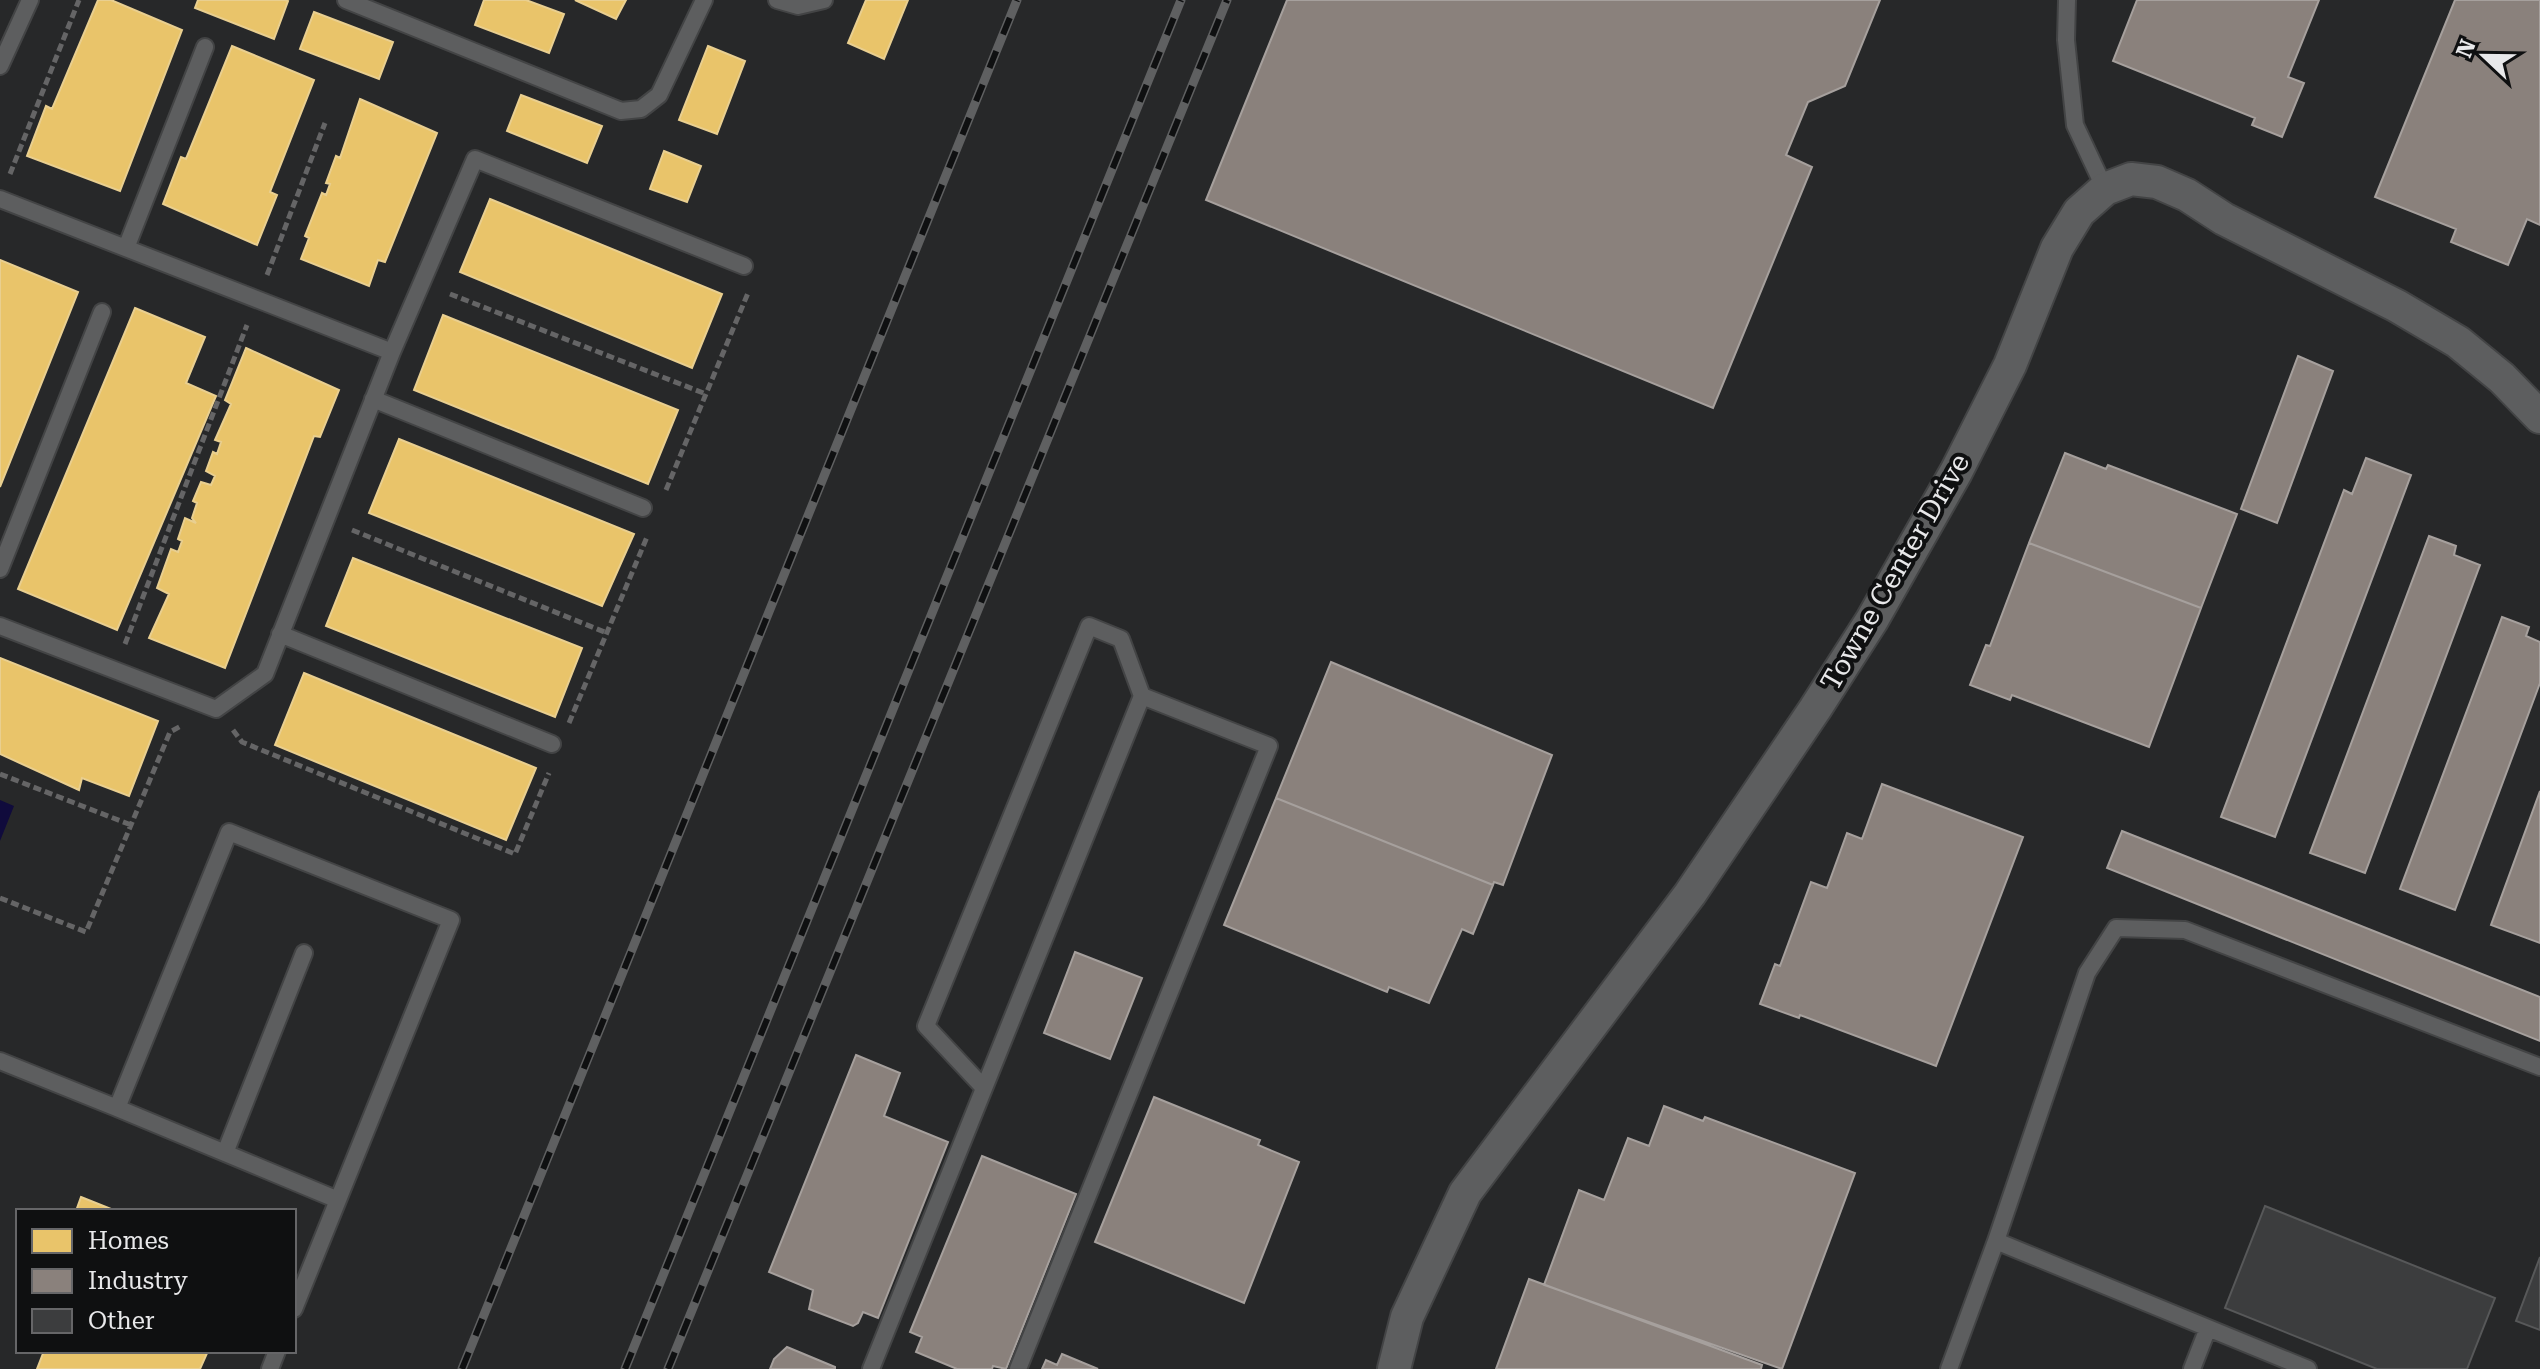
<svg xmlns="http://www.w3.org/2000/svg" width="2540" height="1369" font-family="'Roboto Serif',serif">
<rect width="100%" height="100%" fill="#272829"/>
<path fill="#100b3c" d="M0 800 14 806 0 841Z"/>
<path fill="#e9c46a" stroke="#e9cf90" stroke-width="2" d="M98 0H111L182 30 120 191 27 156 46 106 52 109Z
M198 0H285L288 1 274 39 195 8Z
M484 0H526L564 14 549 53 475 25Z
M575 0H626L616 19Z
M866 0H908L884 59 848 43Z
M314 12 393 42 379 79 300 49Z
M232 46 314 80 270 192 277 195 257 245 163 204 181 157 186 159Z
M708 46 745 61 717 134 679 120Z
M521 95 602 126 587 163 507 131Z
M360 99 437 133 385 262 378 260 369 286 301 259 309 238 305 236 322 193 326 195 330 184 326 183 336 156 340 158Z
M664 151 701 166 687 202 650 189Z
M490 199 722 294 692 368 460 272Z
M0 260 78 292 0 487Z
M135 308 205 337 186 383 216 396 117 630 18 589Z
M443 315 678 410 648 484 414 390Z
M246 348 339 390 320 437 314 436 225 668 149 638 169 594 157 588 171 549 178 552 182 541 178 539 185 518 196 523 192 518 197 503 193 501 201 482 211 485 215 476 206 471 213 452 217 454 221 442 215 440 231 404 225 400Z
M399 439 634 534 602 606 369 513Z
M353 558 582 648 555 717 326 626Z
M0 658 158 721 129 796 82 778 79 790 0 754Z
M304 673 536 768 506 840 275 745Z
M81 1197 116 1211H76Z
M44 1351H208L200 1369H37Z"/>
<path fill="#8a817c" stroke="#a6a09d" stroke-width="2" d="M1287 0H1880L1845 86 1808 102 1786 155 1812 167 1713 408 1206 200Z
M2137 0H2319L2288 77 2304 83 2282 137 2252 125 2255 118 2113 61Z
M2455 0H2540V225L2527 219 2508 265 2451 242 2456 229 2375 197Z
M2298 356 2333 371 2277 523 2241 509Z
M2065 453 2106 469 2108 465 2237 514 2201 608 2029 543Z
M2366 458 2411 475 2275 837 2221 817 2344 490 2352 494Z
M2429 536 2456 546 2454 555 2480 565 2365 873 2310 853Z
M2029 543 2201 608 2149 747 2012 695 2010 700 1970 685 1986 645 1990 646Z
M2502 617 2529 627 2526 636 2540 642V683L2455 910 2400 889Z
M1331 662 1552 755 1503 885 1494 882 1493 885 1276 798Z
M1882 784 2023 837 1936 1066 1800 1015 1799 1018 1760 1004 1775 964 1780 966 1811 882 1827 888 1847 833 1862 839Z
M2540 791V943L2491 925Z
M1276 798 1493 885 1473 934 1462 929 1429 1003 1389 987 1387 992 1224 925Z
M2122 831 2540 997V1041L2107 868Z
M1075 952 1142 978 1110 1059 1044 1033Z
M856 1055 900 1073 884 1116 948 1142 878 1318 863 1312 858 1323 853 1326 809 1309 813 1290 769 1272Z
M1154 1097 1260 1140 1258 1145 1299 1162 1244 1303 1095 1242Z
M1664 1106 1703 1121 1705 1117 1855 1173 1782 1369 1544 1285 1579 1190 1604 1200 1628 1138 1649 1146Z
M982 1156 1076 1194 1006 1369 993 1366 992 1369H957L916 1352 922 1337 910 1332Z
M1529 1279 1762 1365 1761 1369H1496Z
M787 1347 835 1367V1369H770L774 1359Z
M1062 1354 1098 1369H1042L1046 1360 1057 1365Z"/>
<path fill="#3c3d3e" stroke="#575859" stroke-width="2" d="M2265 1206 2495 1298 2467 1369H2377L2225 1308Z
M2540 1257V1330L2516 1321Z"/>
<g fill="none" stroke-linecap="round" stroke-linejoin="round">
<defs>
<path id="lane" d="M346 0 621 111 641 109 659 95 704 0
M777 0 798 6 824 0
M2067 0 2066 40 2075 125 2105 189
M0 66 30 0
M0 199 392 352 475 159 744 266
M126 248 205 47
M373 399 643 508
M0 569 102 312
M0 626 216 709 265 674 392 352
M280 634 552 744
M0 1061 117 1108 229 832 451 920 294 1309
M984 1088 926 1026 1089 626 1121 639 1142 696
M117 1108 338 1200
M225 1153 304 953
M270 1369 277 1351
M871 1369 1142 696 1269 746 1018 1369
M1949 1369 1996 1241
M2192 1369 2208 1328
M2308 1369 1996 1241 2087 973 2116 928 2185 930 2540 1067"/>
<path id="street" d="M1394 1369 1407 1317 1465 1193 1690 894 1815 709 1872 620 1956 472 2010 365 2057 248 2079 212 2105 189 2131 179 2157 182 2187 195 2224 219 2397 306 2458 342 2502 378 2540 417"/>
</defs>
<use href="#lane" stroke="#434445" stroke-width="20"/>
<use href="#street" stroke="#434445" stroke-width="36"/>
<path stroke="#656566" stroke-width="5" stroke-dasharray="8 4" stroke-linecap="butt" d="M10 174 79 0
M267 275 325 123
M450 294 706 394
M666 490 748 293
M352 530 607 633
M125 644 247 325
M569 723 647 537
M233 730 242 742 515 854 549 773
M0 774 131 825
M0 898 86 932 170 732 181 726"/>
<use href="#lane" stroke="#5d5e5f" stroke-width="16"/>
<use href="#street" stroke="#5d5e5f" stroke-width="32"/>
<defs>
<path id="rail" d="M462 1369 1017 0
M625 1369 1181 0
M668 1369 1227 0"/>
</defs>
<use href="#rail" stroke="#5f6061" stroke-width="9"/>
<use href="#rail" stroke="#0f1011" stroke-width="6" stroke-dasharray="18" stroke-linecap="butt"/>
</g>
<g text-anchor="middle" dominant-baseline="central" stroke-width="8" stroke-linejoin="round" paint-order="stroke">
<g font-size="28" fill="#e8e8ea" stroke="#0f1011">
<text transform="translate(1895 572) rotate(-60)">Towne Center Drive</text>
</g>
</g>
<rect x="16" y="1209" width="280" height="144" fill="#0f1011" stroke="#666668" stroke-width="2"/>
<rect x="32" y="1229" width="40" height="24" fill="#e9c46a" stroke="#666668" stroke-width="2"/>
<text x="88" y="1249" font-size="24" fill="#e8e8ea">Homes</text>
<rect x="32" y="1269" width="40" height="24" fill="#8a817c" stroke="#666668" stroke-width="2"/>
<text x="88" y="1289" font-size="24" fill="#e8e8ea">Industry</text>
<rect x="32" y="1309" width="40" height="24" fill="#3c3d3e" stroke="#666668" stroke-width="2"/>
<text x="88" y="1329" font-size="24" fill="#e8e8ea">Other</text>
<g transform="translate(2484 56) rotate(292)" stroke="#0f1011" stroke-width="6" paint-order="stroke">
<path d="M0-6L14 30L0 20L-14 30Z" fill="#e8e8ea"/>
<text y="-12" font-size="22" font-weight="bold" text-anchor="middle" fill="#e8e8ea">N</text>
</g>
</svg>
